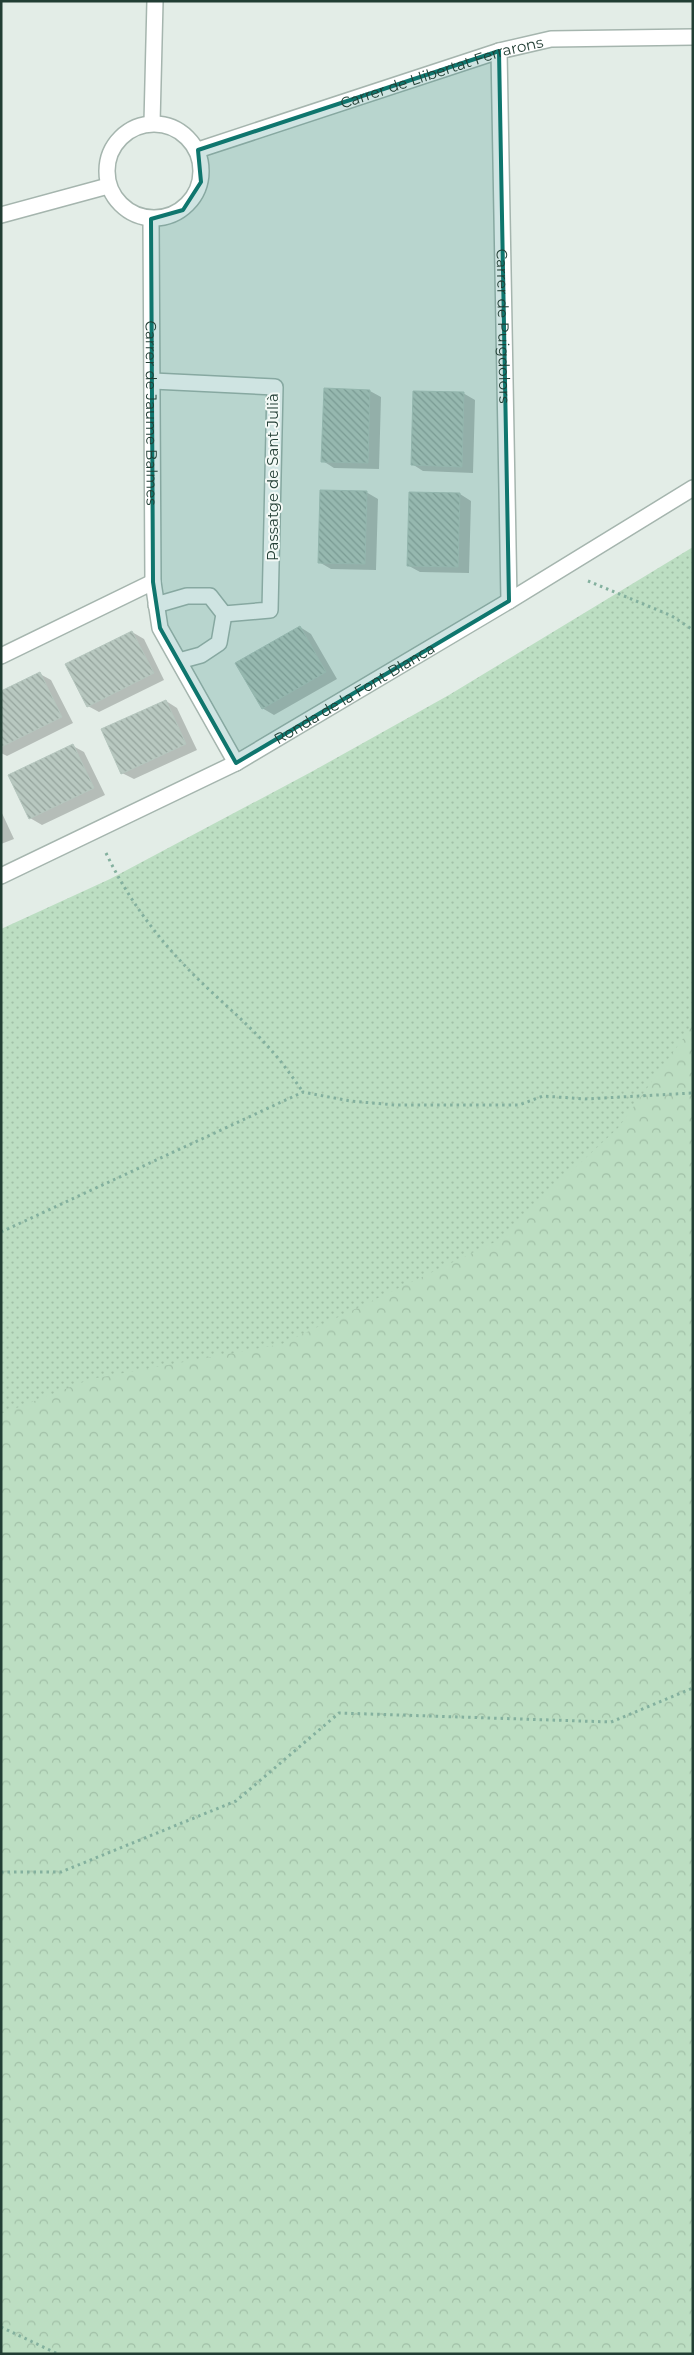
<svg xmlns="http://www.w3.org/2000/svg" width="694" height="2355" font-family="Montserrat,sans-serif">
<defs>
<pattern id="grass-dots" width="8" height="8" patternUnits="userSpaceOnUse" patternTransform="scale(1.25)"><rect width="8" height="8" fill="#bcdec2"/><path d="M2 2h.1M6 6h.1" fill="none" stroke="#a1c0a7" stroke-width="1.8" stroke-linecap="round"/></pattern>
<pattern id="forest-crowns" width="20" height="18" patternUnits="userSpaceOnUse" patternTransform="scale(1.25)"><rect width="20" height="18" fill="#bcdec2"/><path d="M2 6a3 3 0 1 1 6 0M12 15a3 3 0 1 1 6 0" fill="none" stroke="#a1c0a7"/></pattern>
<pattern id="building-back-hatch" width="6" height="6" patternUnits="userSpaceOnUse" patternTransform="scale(1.25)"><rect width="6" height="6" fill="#b8c8c0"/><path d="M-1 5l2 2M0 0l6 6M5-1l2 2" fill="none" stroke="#95a49d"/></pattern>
</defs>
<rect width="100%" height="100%" fill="#e3ede7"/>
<path fill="url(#grass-dots)" d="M693 547V2354H1V929L110 879 313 771 449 695Z"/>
<path fill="url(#forest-crowns)" d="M693 1025V2354H1V1414L91 1379 282 1344 495 1242 618 1128Z"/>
<path fill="#0003" d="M370 391 381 397 379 469 334 468 323 461Z
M463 393 475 400 473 473 423 471 412 464Z
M366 492 378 499 376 570 331 569 319 562Z
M411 493 460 494 471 501 469 573 420 572 409 566Z
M300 627 311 634 337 679 274 715 262 708Z
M132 632 144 639 164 680 99 712 88 706Z
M40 674 51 680 73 723 7 756 1 753V693Z
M166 701 177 708 197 750 134 779 122 773Z
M73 746 84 752 105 795 42 825 30 818Z
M1 811 14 839 1 844Z"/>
<path fill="url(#building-back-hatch)" stroke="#b5c6be" d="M324 388 370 390 368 463 321 462Z
M413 391 464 392 462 467 411 465Z
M320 490 367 491 365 564 318 563Z
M409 492 460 493 458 567 407 566Z
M300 626 326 672 262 709 235 663Z
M132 631 154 673 87 707 65 664Z
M40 672 62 717 1 747V691Z
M166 700 186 744 121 774 101 729Z
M73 744 94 788 29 819 8 775Z"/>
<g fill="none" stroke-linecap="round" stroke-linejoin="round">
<defs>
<g id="street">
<path id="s1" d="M499 51 509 601"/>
<path d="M152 123 155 1"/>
<circle cx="154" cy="171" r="47"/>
<path id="s2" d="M198 150 499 51 551 39 693 37"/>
<path d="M1 215 108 186"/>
<path id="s3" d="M151 219 153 582 160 628 236 763"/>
<path d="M153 381 275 387 270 610 224 614"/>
<path d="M156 605 187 596H210L224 614 219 643 201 655 179 661"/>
<path d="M1 656 153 582"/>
<path id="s4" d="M1 876 236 763 509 601 693 488"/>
</g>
</defs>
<use href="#street" stroke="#a5b5ae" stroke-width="18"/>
<path stroke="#83b09e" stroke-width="3" stroke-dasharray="2.5 4" stroke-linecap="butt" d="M588 581 672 616 693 630
M106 853C127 897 155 935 189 970 216 998 246 1021 271 1050 283 1063 293 1078 303 1092
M1 1232 303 1092 350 1101 395 1105H519L543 1096 585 1099 693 1093
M1 1872H61L236 1801 339 1713 611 1722 693 1688
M1 2327 58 2354"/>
<use href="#street" stroke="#fff" stroke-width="15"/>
</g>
<path fill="#0f766e" fill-opacity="0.2" stroke="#0f766e" stroke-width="4" stroke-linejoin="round" d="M499 51 509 601 236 763 160 628 153 582 151 219 183 210 201 182 198 150Z"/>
<g text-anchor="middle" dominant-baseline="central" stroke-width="4" stroke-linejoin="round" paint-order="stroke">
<g font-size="15" fill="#223e34" stroke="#f3f9f6">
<text stroke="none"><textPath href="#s2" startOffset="256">Carrer de Llibertat Ferrarons</textPath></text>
<text stroke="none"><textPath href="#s1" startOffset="275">Carrer de Puigdolors</textPath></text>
<text stroke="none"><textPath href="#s3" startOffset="194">Carrer de Jaume Balmes</textPath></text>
<text transform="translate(272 477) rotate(-90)">Passatge de Sant Julià</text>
<text stroke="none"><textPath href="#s4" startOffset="398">Ronda de la Font Blanca</textPath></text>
</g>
</g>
<rect width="694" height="2355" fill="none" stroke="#223e34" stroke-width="5"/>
</svg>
